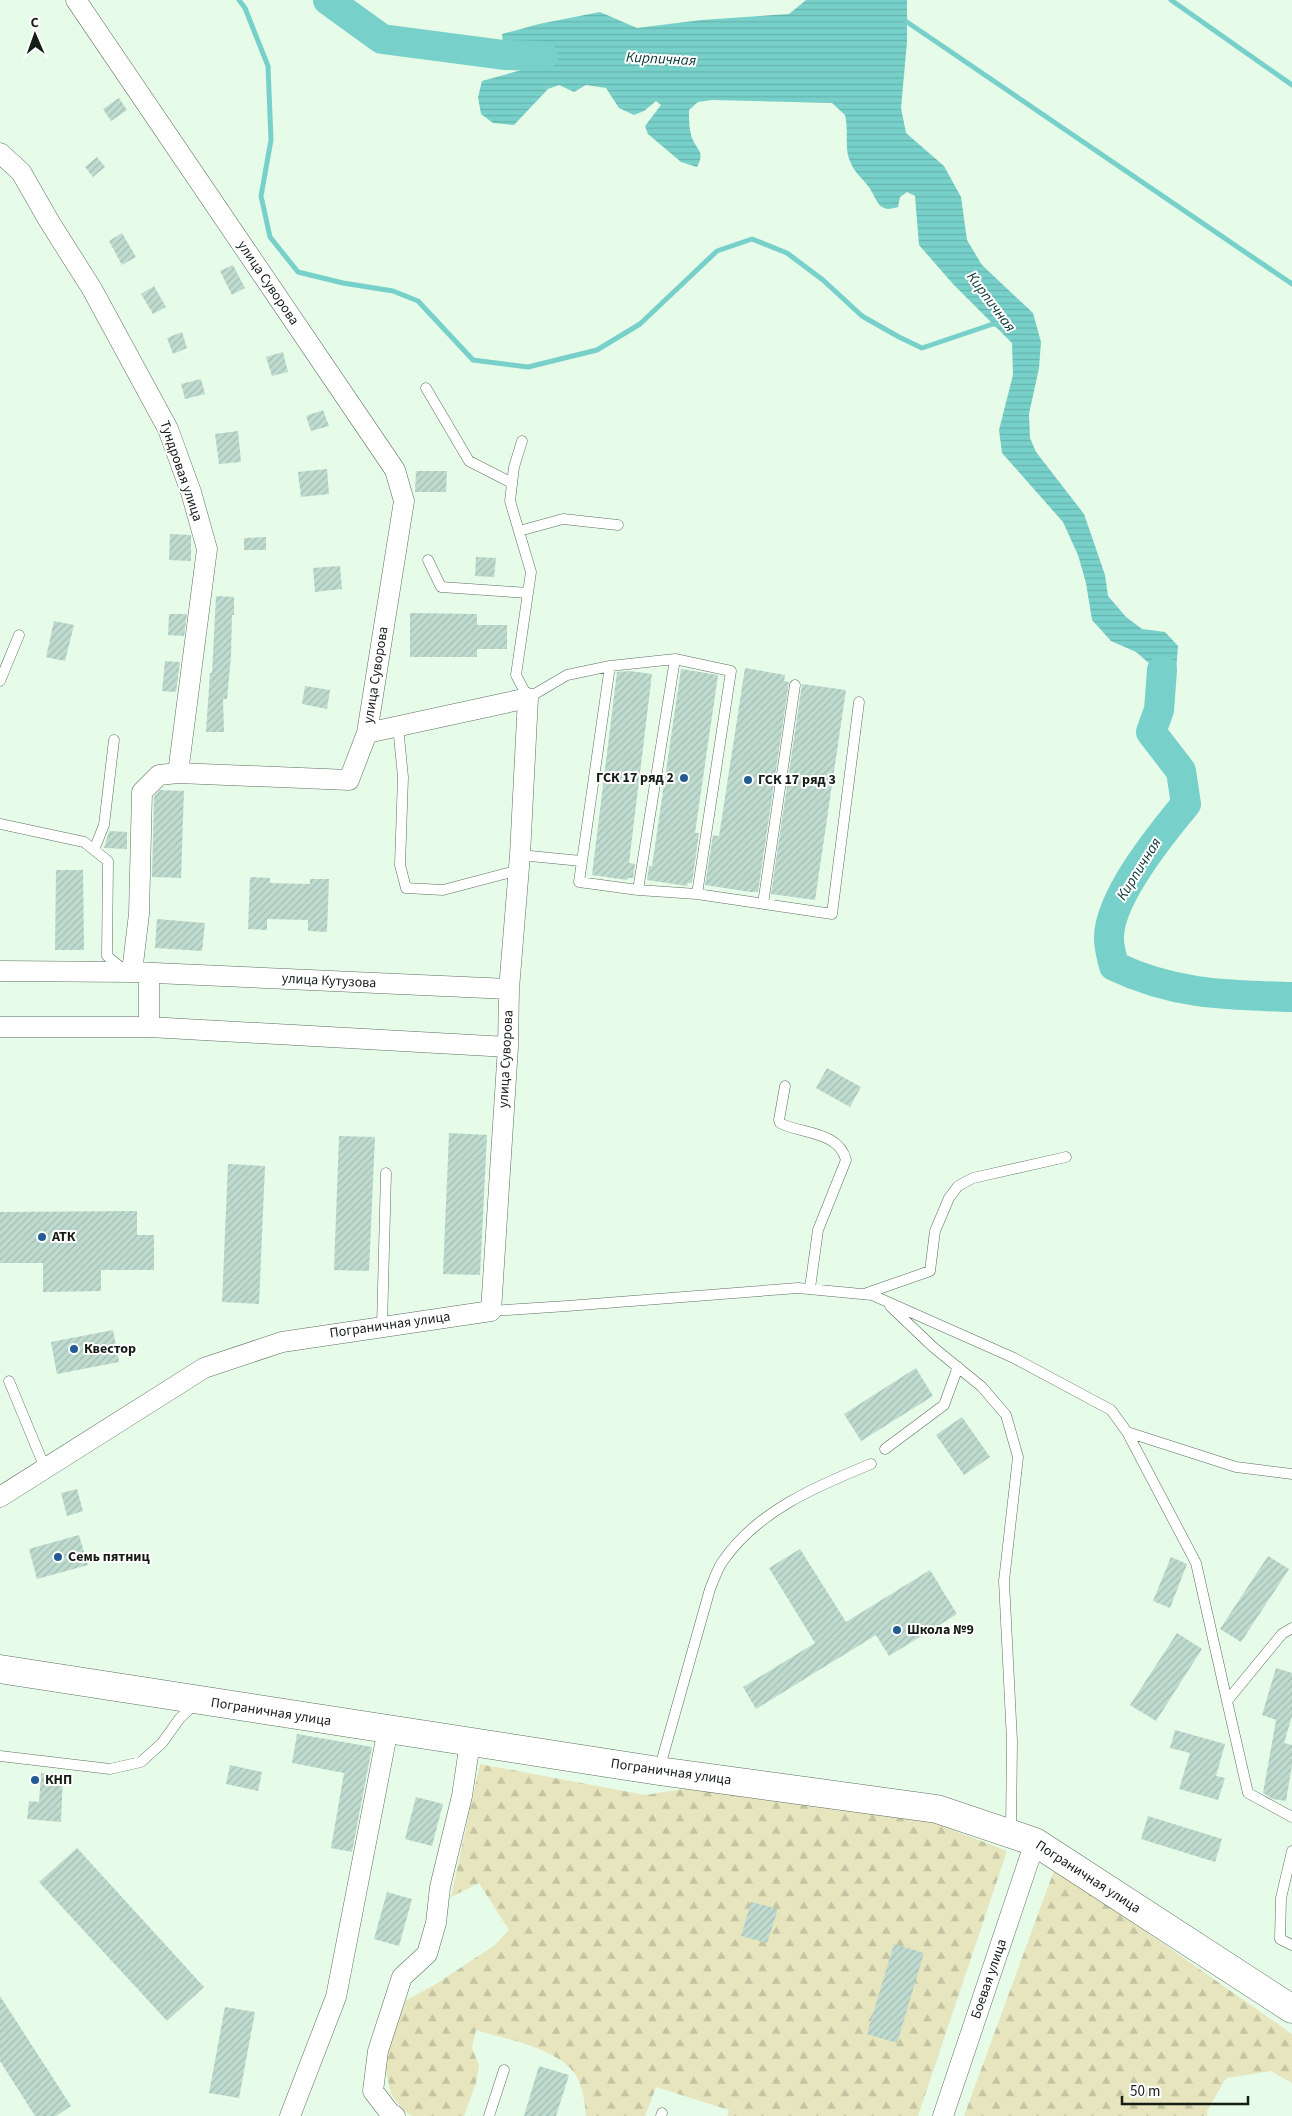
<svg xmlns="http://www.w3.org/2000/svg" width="1292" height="2116" font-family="'Source Sans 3',sans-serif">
<defs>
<pattern id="forest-firs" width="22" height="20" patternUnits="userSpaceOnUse" patternTransform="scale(1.25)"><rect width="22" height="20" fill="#e6e5bd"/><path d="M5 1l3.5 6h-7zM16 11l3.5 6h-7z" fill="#c4c4a2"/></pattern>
<pattern id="water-rules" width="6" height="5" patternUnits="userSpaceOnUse" patternTransform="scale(1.25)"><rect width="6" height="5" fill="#77d1ca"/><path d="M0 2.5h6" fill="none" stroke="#66b3ad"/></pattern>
<pattern id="building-hatch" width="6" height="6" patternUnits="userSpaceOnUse" patternTransform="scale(1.25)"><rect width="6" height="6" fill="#bfdbd0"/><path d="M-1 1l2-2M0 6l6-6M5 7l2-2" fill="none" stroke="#a3bcb2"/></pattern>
</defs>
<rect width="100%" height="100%" fill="#e6fbe8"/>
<path fill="url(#forest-firs)" d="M480 1764 645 1795 697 1787 932 1822 1007 1851 918 2116H727L729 2110 656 2087 645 2116H586C585 2103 583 2090 578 2079 564 2049 505 2039 476 2030L472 2048 479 2066 476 2083 464 2116H412L402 2109 391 2094 386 2071V2047L405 2001 436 1984 495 1945 509 1930 479 1883 451 1897Z
M1055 1868 1292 2034V2083L1271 2071 1226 2078 1207 2111V2116H964Z"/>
<path fill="url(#water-rules)" d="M806 0H907V42L901 108 906 133 944 166 961 197 967 240 982 265 1033 313 1041 342 1039 368 1029 414 1030 438 1036 452 1084 514 1105 575 1108 596 1126 617 1142 629 1165 632 1178 646 1175 684 1159 710 1154 692 1151 665 1136 652 1111 641 1092 620 1086 583 1078 555 1063 522 1002 453 999 430 1013 375 1012 343 953 284 919 245 915 196 907 192 900 197 898 207C877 214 878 199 868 186 862 178 854 172 850 161 844 148 849 130 845 115L832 103 712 100 698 102 689 110C689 119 689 129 692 138 698 152 705 151 697 167L681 162 648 134 645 126 661 105 656 101 644 111 634 115 619 108 606 88 586 85 574 92 559 85 548 89 514 125 493 123 481 114 478 97 482 81 532 67 525 60 504 55 502 34 539 24 600 12 637 28 701 20 789 14Z"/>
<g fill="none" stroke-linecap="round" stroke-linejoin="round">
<path stroke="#77d1ca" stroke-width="5" d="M239 0 245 8 268 66 271 140 261 196 270 237 298 272 343 283 393 291 418 301 473 360 528 367 597 350 640 324 717 251 752 239 787 253 823 280 862 316 899 337 922 348 993 324 1000 325
M1171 0 1292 85
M907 22 1292 284"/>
<path stroke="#77d1ca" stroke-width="30" d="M328 0 382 39 504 55 543 56
M1162 670 1159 710 1151 732 1181 771 1186 804C1161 834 1108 899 1109 939 1109 948 1112 957 1114 966 1175 995 1226 995 1292 997"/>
</g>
<path fill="url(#building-hatch)" d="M119 98 127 110 111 121 103 109Z
M97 157 105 167 93 177 85 167Z
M122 233 136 257 122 265 109 241Z
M233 265 245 288 232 295 220 271Z
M154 286 166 307 153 314 141 294Z
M182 332 187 348 173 354 167 338Z
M283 352 288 372 272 376 266 357Z
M201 379 205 394 185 399 181 384Z
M323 410 329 426 311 431 306 416Z
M238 431 241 462 219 464 215 434Z
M327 469 329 494 301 497 298 472Z
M416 471H447L446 492H415Z
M170 534 191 535V561L169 560Z
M266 537V550H244V538Z
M476 557 496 558 494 577 475 576Z
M340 566 342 589 315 592 313 568Z
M216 596 234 597V615H232L231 656 227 699H223L224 732H206L210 673H212Z
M410 613 477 614V625H507V649H477V657H410Z
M169 614H187L184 636 168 635Z
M54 621 74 625 65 661 46 657Z
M165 661 180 662 176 692 162 691Z
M745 668 785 675 784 681 789 682 758 892H751L705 885 713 835 719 836Z
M681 669 718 675 695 833H699L692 883H688L687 886 647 880 649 866H652Z
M630 671 652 674 629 863 635 864 633 878H628L627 880 592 875 617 672Z
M802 684 846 690 815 900 771 894Z
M305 686 330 690 327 709 302 704Z
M160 790 184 791 181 878 152 877 154 797Z
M109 831 127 832V849L104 848Z
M56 870H83L84 950H55Z
M250 877 270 878V883L310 884V879H329L327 932 308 931V920L267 919V930L248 929Z
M157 919 205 923 202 951 155 948Z
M827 1068 861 1087 850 1107 816 1088Z
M449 1133 487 1135 480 1275 443 1274Z
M339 1136 375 1137 369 1271 334 1270Z
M228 1164 265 1166 259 1304 222 1302Z
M137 1211V1235H154V1270H101V1291L43 1292V1263H0V1212Z
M113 1330 119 1362 57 1374 51 1342Z
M916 1368 933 1396 861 1441 844 1414Z
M962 1417 990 1457 964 1475 936 1435Z
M77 1489 83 1511 67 1516 61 1493Z
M79 1535 88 1565 37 1579 29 1549Z
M800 1549 846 1622 930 1570 957 1614 889 1656 876 1635 756 1709 743 1687 815 1643 769 1568Z
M1268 1556 1289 1569 1241 1642 1220 1629Z
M1171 1557 1187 1564 1170 1608 1153 1601Z
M1177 1633 1202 1649 1156 1721 1130 1705Z
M1276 1668 1292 1673V1716L1284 1743 1292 1745V1765L1286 1801 1273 1799 1263 1793 1276 1720 1262 1715Z
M1175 1730 1225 1744 1216 1776 1225 1778 1218 1800 1179 1789 1190 1753 1170 1748Z
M297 1734 372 1747 352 1852 331 1848 344 1773 292 1763Z
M230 1765 262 1772 258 1791 226 1784Z
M41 1773 63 1775 61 1822 27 1819 29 1801 39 1802Z
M416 1797 443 1804 432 1846 405 1839Z
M1148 1816 1222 1839 1215 1862 1141 1839Z
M77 1848 204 1987 167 2021 39 1882Z
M387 1892 412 1899 399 1946 374 1939Z
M751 1902 778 1909 767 1943 741 1936Z
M894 1944 924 1953 897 2043 867 2034Z
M0 1996 71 2106 56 2116H35L0 2061Z
M225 2007 255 2012 239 2098 209 2093Z
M539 2066 569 2075 556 2116H524Z"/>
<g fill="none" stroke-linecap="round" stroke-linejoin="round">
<defs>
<path id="lane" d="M426 388 469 461 512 483
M522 441 514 467 510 501 531 572 516 675 528 698 567 675 610 666 675 659 731 671 697 894
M519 531 563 519 618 525
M428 560 441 587 528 593
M610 666 579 882 638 890 697 894 832 914 859 702
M0 681 19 635
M398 726 403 777 400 865 406 888 443 890 519 870
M0 824 84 842 108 861 107 956 124 970
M94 850 104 825 114 740
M520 855 581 861
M638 890 675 659
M763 904 795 685
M785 1086 779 1120 780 1123C801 1134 839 1131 846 1160L818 1230 810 1288
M867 1293 930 1271 935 1231 949 1198 958 1186 973 1178 1066 1157
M890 1306 933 1347 982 1387 1006 1415 1018 1457 1004 1581 1012 1741 1011 1831
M491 1311 567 1306 798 1288 872 1295 1014 1358 1111 1410 1127 1432 1236 1467 1292 1474
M382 1326 386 1173
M9 1381 45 1468
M1127 1432 1196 1563 1227 1701
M885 1449 944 1405 958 1367
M1292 1628 1282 1634 1227 1701 1248 1793 1292 1817
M0 1756 110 1769 141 1762 162 1743 180 1718 196 1703
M659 1770 710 1589C714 1580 717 1569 723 1561 757 1511 817 1486 871 1464
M1292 1851 1281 1898 1280 1939 1292 1945
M489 2116 504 2070
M661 2116 662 2113"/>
<path id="street" d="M0 153 21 172 49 221 92 289 168 429 191 492 207 549 178 773
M0 971 132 972 509 989
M132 972 139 914 142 792 159 775 178 773 349 780 367 733
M0 1027H149L508 1047
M149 1027V973
M0 1497 204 1368 282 1342 491 1311 508 1047 509 989 520 855 528 698 367 733 404 501 395 470 76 0
M290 2116 336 1997 388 1729
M395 2116 390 2113 373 2091 378 2051 402 1977 427 1954 436 1923 440 1887 462 1796 470 1742
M943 2116 1035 1842"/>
<path id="secondary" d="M0 1669 659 1771 937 1809 1035 1842 1292 2009"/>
</defs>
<use href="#lane" stroke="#5d6f5f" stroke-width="11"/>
<use href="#street" stroke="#5d6f5f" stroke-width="21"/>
<use href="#secondary" stroke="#5d6f5f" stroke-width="29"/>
<use href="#lane" stroke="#fff" stroke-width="10"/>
<use href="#street" stroke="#fff" stroke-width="20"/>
<use href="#secondary" stroke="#fff" stroke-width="28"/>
</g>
<g fill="#235b93" stroke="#fff" stroke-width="2">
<circle cx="684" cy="778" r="5"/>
<circle cx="748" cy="780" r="5"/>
<circle cx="42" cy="1237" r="5"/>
<circle cx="74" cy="1349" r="5"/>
<circle cx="58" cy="1557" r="5"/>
<circle cx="897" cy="1630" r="5"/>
<circle cx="35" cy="1780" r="5"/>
</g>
<g text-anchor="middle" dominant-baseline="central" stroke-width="4" stroke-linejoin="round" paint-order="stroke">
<g font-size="14" fill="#151d16" stroke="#fff">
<text transform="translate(268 283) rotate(56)">улица Суворова</text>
<text transform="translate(181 471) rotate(71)">Тундровая улица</text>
<text transform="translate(376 675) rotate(-81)">улица Суворова</text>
<text transform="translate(329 981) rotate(3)">улица Кутузова</text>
<text transform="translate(506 1059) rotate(-87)">улица Суворова</text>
<text transform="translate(390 1325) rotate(-8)">Пограничная улица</text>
<text transform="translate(271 1712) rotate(9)">Пограничная улица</text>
<text transform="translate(671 1772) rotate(8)">Пограничная улица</text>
<text transform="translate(1088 1877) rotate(33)">Пограничная улица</text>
<text transform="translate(989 1979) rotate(-71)">Боевая улица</text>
</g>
<g font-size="14" font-weight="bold" fill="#151d16" stroke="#fff" text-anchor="start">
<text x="674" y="778" text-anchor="end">ГСК 17 ряд 2</text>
<text x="758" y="780">ГСК 17 ряд 3</text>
<text x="52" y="1237">АТК</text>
<text x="84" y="1349">Квестор</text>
<text x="68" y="1557">Семь пятниц</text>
<text x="907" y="1630">Школа №9</text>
<text x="45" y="1780">КНП</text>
</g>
<g font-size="15" font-style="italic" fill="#093634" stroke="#fff">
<text transform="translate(661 59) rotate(3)">Кирпичная</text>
<text transform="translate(991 302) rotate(53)">Кирпичная</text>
<text transform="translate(1139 869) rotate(-58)">Кирпичная</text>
</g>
</g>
<g transform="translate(35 35) rotate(358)" stroke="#ffffff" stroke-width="4" paint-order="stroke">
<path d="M0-4L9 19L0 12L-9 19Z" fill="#151d16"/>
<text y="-8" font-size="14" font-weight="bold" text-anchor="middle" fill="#151d16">С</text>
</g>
<path d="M1122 2096v8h126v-8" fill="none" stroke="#151d16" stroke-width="2.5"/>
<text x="1130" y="2096" font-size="15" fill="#151d16" stroke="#ffffff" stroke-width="4" paint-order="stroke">50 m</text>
</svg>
